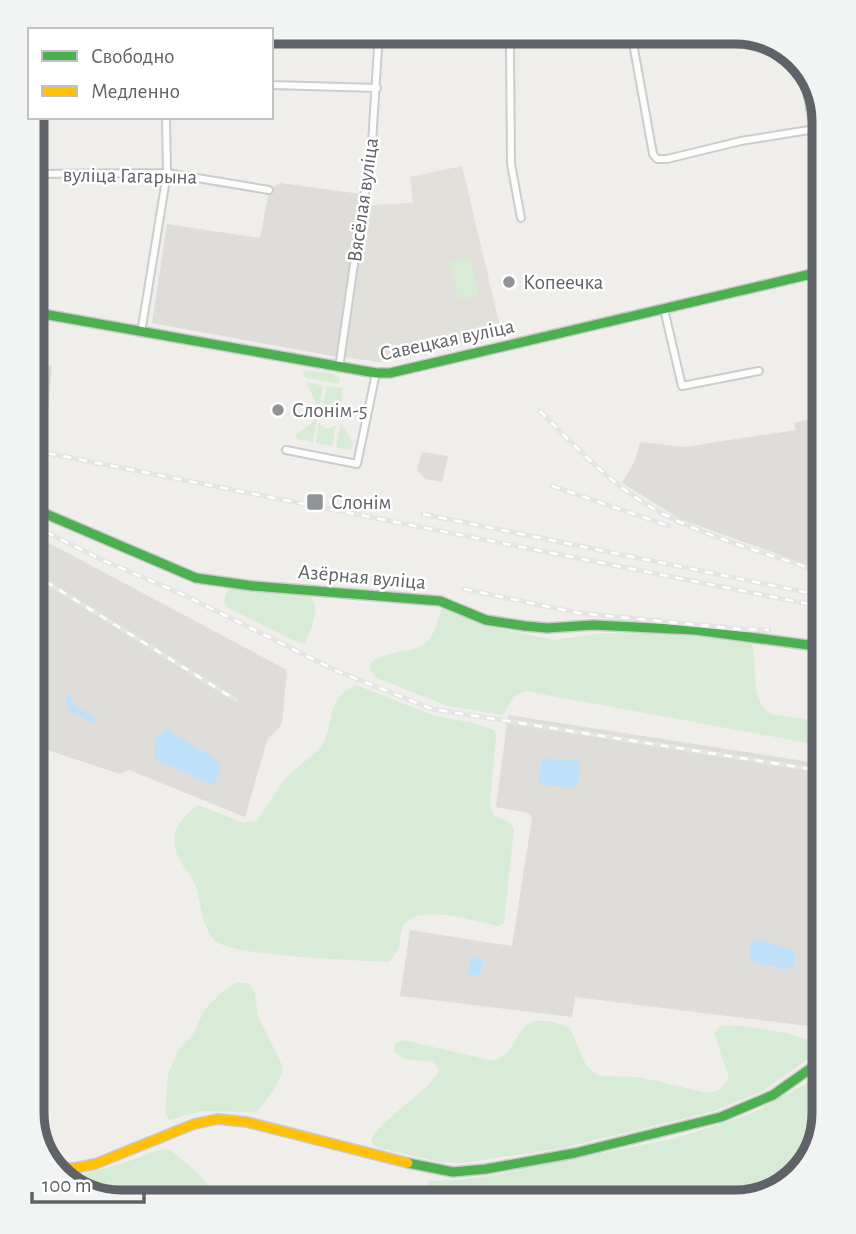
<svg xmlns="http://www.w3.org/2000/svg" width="856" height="1234" font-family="'Alegreya Sans',sans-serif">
<rect width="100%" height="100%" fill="#efeeea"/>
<path fill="#dfddda" d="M280 183 361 194 338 357 152 323 167 224 260 238 269 190Z
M32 364 52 366 47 423 43 425 32 424Z
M813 418 815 425 824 423V571L680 519 622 483 635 461 640 442 684 447 796 430 794 423Z
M422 452 448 456 442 482 425 479 417 470Z
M32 534 287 670 282 723 276 732 268 738 245 817 129 770 120 774 32 745Z
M508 715 824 764V1028L575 997 572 1017 400 996 410 930 512 946 532 818 528 813 496 807Z"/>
<path fill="#e2e0da" d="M462 166 502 335 434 352 379 362 345 357 368 205 413 203 410 177Z"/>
<path fill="#d8ebd6" d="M470 258 479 295 459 300 450 262Z
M304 370 333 374 340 378 339 384 303 377Z
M306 382 323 386 320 406H317Z
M327 386 343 388 339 412 337 408 331 405 322 408Z
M317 419 313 442 295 438 296 435Z
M319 422C324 430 329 430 336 425L332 446 316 443Z
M341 423 353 442 351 450 336 447Z
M233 588 311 596C321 612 311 627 305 643L301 644 226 607 224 601 227 592Z
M441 607 486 626 553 640 604 633 689 635 752 644C759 669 748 695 770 714L824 722V746L525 691 514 696 503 715 448 706 377 678 370 670 371 662C408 641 431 664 441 607Z
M356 685 435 716 474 723 494 730 496 736 490 804 494 816 508 821 514 828 504 923 498 926C478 922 413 901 403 927 396 944 405 944 389 962 360 960 230 957 214 940 197 920 204 892 187 871 166 844 171 825 198 805L244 823 256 821C268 807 275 791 287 777 298 764 313 759 323 743 336 722 323 700 356 685Z
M236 983H249L255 993 258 1016 283 1067C283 1077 265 1105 256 1112L202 1111 169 1120 165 1112 168 1074 179 1049 192 1036 205 1009 222 992Z
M549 1021 570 1028 586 1065 598 1076 639 1077 707 1093 719 1090 729 1079 714 1033 721 1026C751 1024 795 1033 823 1046L822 1049 763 1091 714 1111 563 1148 462 1163 440 1162 379 1148 373 1144 371 1139C388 1113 429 1092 439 1070L433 1062 403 1059 394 1051 395 1043 403 1040 494 1061C517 1053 515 1028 532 1022 537 1020 544 1021 549 1021Z
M824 1069V1114L812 1158 780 1191 736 1202H453L429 1187 428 1181 460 1180 489 1176 677 1138 751 1114 803 1085Z
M169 1149 198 1173 210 1187 227 1192 297 1197 317 1202H115L76 1190 64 1179 124 1163 156 1151Z"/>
<path fill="#bfe0f9" d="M70 693 73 704 97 719 92 723 68 710 66 698Z
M167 729 220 762V773L213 785 155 759V738Z
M542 758 581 761 577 788 538 784Z
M756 939 795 950 794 967 785 969 750 961 751 944Z
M471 956 483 960 480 975H467Z"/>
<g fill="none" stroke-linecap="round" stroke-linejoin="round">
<path stroke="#bfe0f9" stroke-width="14" d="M380 1202 401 1196 437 1202"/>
<defs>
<path id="street" d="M631 32 653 154 657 159H667L741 141 815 129
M271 85 377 88
M32 174 167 173 269 190
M521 218 511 164 510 47 513 42 575 32
M664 309 682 386 759 371
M141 333 167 173 166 117
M339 368 364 195 370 175 379 32
M286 450 357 464 376 373"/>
<path id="fast" d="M803 66 824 177
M32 312 376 373H390L824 271
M32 508 196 578 253 586 440 601 486 620 525 626 547 628 593 625 695 630 824 647
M408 1163 453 1172 486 1169 575 1153 721 1117 773 1095 824 1059"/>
<path id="slow" d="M54 1168H75L95 1164 194 1124 218 1119 247 1122 408 1163"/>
</defs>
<use href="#street" stroke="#cbcccc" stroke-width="10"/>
<use href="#fast" stroke="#cacacb" stroke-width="12"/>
<use href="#slow" stroke="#cacacb" stroke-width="12"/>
<use href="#street" stroke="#fdfcfc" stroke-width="6"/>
<use href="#fast" stroke="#4caf50" stroke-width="9"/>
<use href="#slow" stroke="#ffc107" stroke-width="9"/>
<defs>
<path id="rail" d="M540 411C575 446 610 484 654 509 704 537 770 554 824 573
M32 450 824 607
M552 486 669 526
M423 514 824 596
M32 525 100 559 184 595 337 671 432 709 824 771
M32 573 236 700
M464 589 578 613 741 629 769 630"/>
</defs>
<use href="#rail" stroke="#e4e4e4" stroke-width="5"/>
<use href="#rail" stroke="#fff" stroke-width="2.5" stroke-dasharray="8" stroke-linecap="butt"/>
</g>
<g fill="#919496" stroke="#fff" stroke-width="2.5">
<circle cx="509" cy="282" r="7"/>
<circle cx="278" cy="410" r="7"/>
<rect x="306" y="493" width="18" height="18" rx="3.5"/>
</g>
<g text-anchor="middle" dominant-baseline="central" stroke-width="5" stroke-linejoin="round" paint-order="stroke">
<g font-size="21" fill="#5f6368" stroke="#fff">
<text transform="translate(130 176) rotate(1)">вуліца Гагарына</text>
<text transform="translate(363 200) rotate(-82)">Вясёлая вуліца</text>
<text transform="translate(447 340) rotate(-12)">Савецкая вуліца</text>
<text transform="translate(362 577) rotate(5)">Азёрная вуліца</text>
</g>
<g font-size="21" fill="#5f6368" stroke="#fff" text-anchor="start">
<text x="523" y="282">Копеечка</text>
<text x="292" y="410">Слонім-5</text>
<text x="331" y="502">Слонім</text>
</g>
</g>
<path d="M0 0H856V1234H0ZM121 44H735A77 77 0 0 1 812 121V1113A77 77 0 0 1 735 1190H121A77 77 0 0 1 44 1113V121A77 77 0 0 1 121 44Z" fill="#f2f3f3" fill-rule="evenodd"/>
<path fill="none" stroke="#5f6368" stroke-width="9" d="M121 44H735A77 77 0 0 1 812 121V1113A77 77 0 0 1 735 1190H121A77 77 0 0 1 44 1113V121A77 77 0 0 1 121 44Z"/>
<rect x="28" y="28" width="245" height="91" fill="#ffffff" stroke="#bfc1c3" stroke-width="2"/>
<rect x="42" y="51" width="35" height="10" fill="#4caf50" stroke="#bfc1c3" stroke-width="2"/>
<text x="91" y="63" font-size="21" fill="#5f6368">Свободно</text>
<rect x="42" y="86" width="35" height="10" fill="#ffc107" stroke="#bfc1c3" stroke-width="2"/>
<text x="91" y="98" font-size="21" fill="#5f6368">Медленно</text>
<path d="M32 1192v10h112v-10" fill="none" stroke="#5f6368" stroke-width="3.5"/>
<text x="42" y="1192" font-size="21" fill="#5f6368" stroke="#ffffff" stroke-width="5" paint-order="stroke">100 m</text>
</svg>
